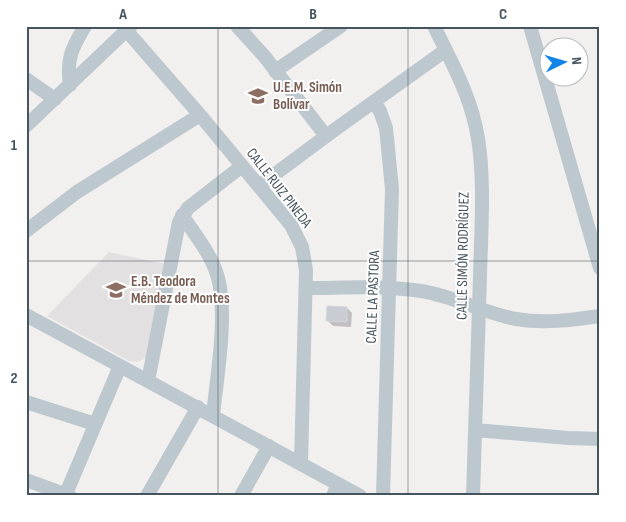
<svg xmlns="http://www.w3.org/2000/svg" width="626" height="522" font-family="'Sofia Sans Condensed',sans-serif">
<rect width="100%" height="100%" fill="#f2efef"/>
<path fill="#e3e0e1" d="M109 252 165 264 147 354 144 359 137 362 129 361 47 316Z"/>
<path fill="#0003" d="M347 308 352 313 351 327 333 326 328 321Z"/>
<path fill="#c9ccd2" stroke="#d3d6db" d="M327 306 347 307V322L326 321Z"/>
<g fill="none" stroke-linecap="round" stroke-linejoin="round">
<path stroke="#bcc8ce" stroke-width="14" d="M237 26 265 57 326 136
M434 26C452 63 472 98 478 139 485 181 481 233 480 276 478 349 476 422 473 496
M530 26 600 268
M126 30 200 115 291 225 302 247 306 270 301 463
M275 71 341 26
M26 79 55 99
M70 85C66 59 72 48 85 26
M374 102 380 111 386 128 392 189 383 496
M26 126 131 26
M259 186 337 128 446 50
M182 215C195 235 214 257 219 282 227 318 217 377 213 415
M26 231 77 192 200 115
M306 288C343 288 384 285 421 291 454 296 483 313 516 319 544 324 572 320 600 316
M26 315 360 496
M148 381 179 222 188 208 242 166
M26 402 95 424
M475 430 568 438 600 439
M26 480 70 496
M65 496 120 366
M147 496 198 407
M241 496 269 446
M333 496 338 484"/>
</g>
<path fill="none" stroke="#46545d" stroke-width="1" stroke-opacity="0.55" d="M218 26V496M408 26V496M26 261H600"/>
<defs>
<symbol id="school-bare" viewBox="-9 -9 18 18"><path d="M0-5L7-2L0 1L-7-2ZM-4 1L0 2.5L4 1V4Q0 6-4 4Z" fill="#8d6e63" stroke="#fff" stroke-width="2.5" paint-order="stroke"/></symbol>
</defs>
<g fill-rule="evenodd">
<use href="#school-bare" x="244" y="82" width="28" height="28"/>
<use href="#school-bare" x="102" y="276" width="28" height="28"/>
</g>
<g text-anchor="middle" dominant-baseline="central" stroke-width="4" stroke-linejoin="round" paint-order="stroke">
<g font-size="15" font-weight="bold" fill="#785e54" stroke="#fff" text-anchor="start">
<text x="273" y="87">U.E.M. Simón<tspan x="273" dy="17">Bolívar</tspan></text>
<text x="131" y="281">E.B. Teodora<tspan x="131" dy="17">Méndez de Montes</tspan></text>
</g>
<g font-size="15" fill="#46545d" stroke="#fff">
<text transform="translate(279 188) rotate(52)">CALLE RUIZ PINEDA</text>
<text transform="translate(463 256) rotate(-89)">CALLE SIMÓN RODRÍGUEZ</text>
<text transform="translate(373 297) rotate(-88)">CALLE LA PASTORA</text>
</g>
</g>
<rect width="626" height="522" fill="none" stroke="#ffffff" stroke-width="55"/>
<g transform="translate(564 62) rotate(85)"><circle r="24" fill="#ffffff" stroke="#b5bbbe"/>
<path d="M0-4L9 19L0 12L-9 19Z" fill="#1284e8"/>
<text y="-8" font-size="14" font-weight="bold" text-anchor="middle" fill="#46545d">N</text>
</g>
<rect x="28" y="28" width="570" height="466" fill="none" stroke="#46545d" stroke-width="2"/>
<g font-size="16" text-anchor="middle" font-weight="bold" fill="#46545d">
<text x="123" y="19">A</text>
<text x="313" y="19">B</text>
<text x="503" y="19">C</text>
<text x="14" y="150">1</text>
<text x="14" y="383">2</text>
</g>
</svg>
